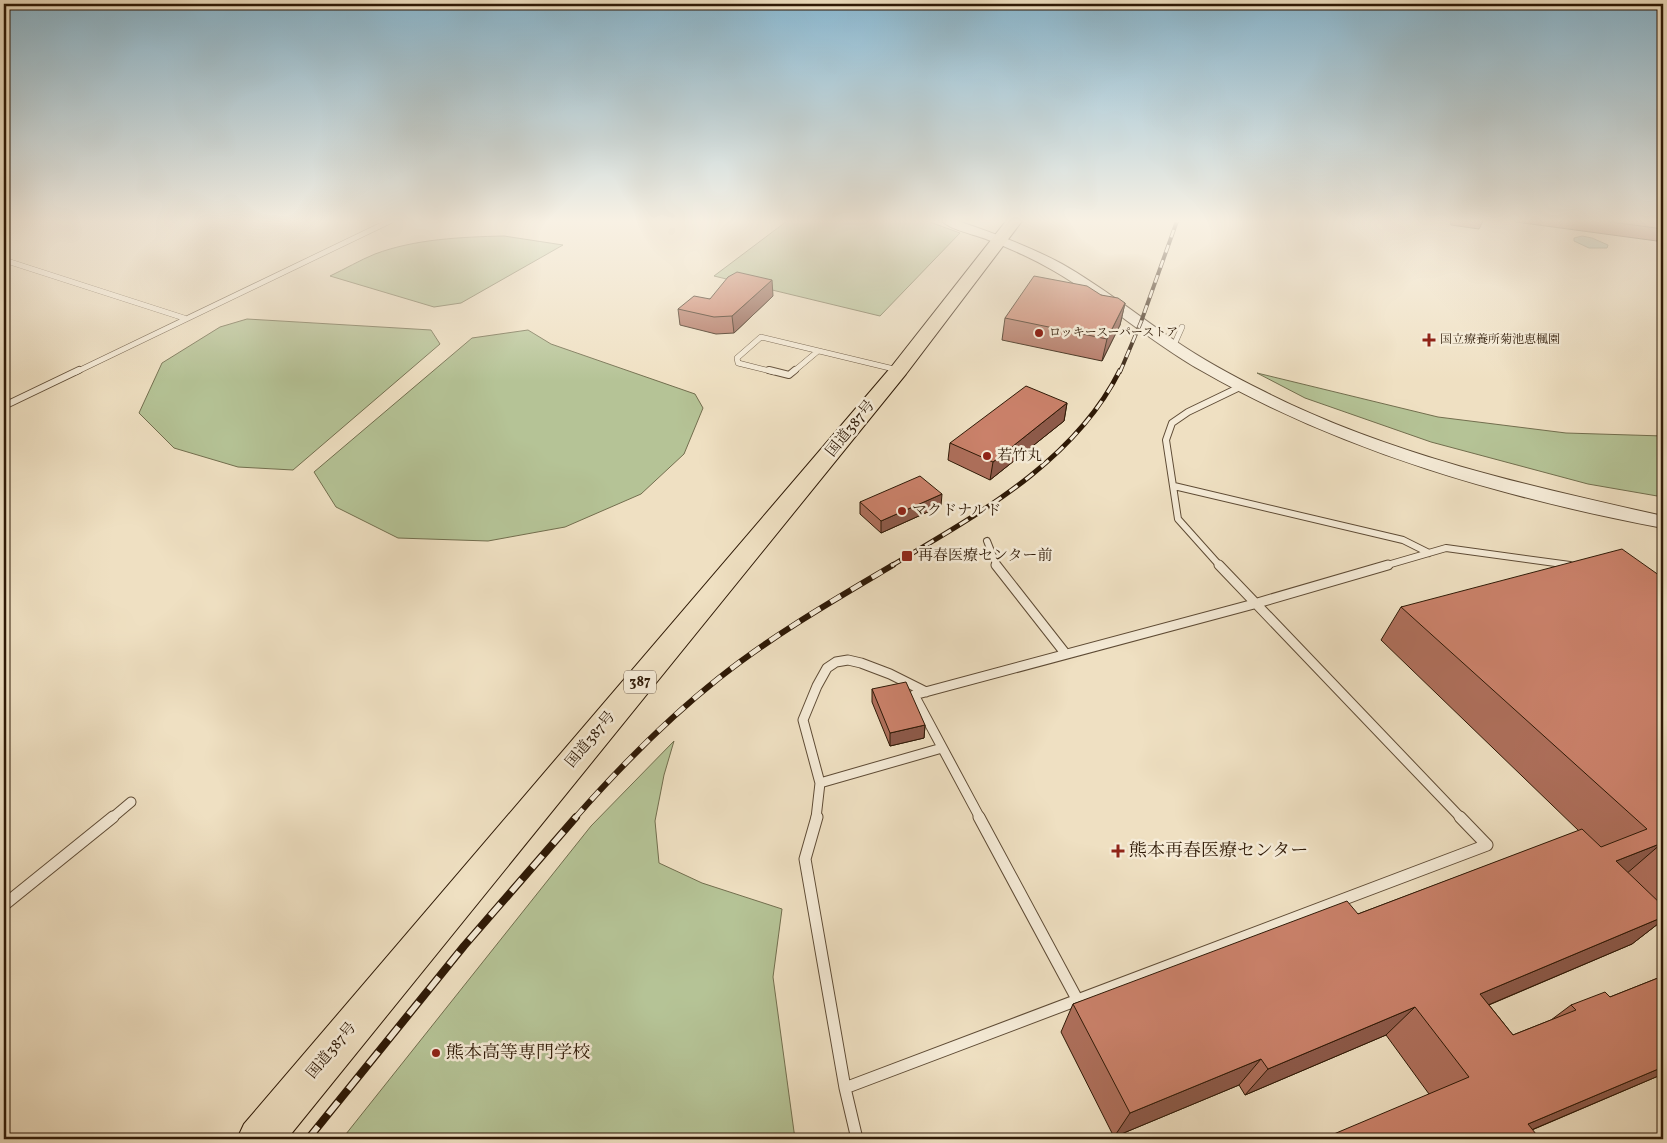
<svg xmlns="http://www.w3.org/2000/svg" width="1667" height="1143" font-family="Vollkorn,'Noto Serif JP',serif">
<rect width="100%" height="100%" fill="#efe0c2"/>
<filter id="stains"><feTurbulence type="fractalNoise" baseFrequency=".004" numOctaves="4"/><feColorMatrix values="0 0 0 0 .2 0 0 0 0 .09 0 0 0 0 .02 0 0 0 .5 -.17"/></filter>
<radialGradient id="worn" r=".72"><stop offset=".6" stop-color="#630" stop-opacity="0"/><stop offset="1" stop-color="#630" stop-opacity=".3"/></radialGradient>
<path fill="#b5c396" stroke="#726e4e" d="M787 221H927L960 233 880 316 714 276Z
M504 236 563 245 461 303 434 307 330 276C345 269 360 260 375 254 415 239 461 237 504 236Z
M247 319 431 330 440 344 293 470 238 467 174 448 139 413 162 363 220 327Z
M528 330 551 344 695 394 703 408 684 454 641 494 565 527 488 541 398 538 336 507 314 472 472 338Z
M1257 373 1438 417 1566 433 1663 436V497L1588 484 1431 442 1305 398Z
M674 741 664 775 655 821 659 863 702 883 782 909 773 977 795 1139H342L591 826Z"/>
<path fill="#9abdaf" stroke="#6f7b6b" d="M1582 236 1592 238 1608 245 1607 248H1589L1574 241V238Z"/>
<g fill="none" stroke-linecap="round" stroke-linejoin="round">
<defs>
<path id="service-far3" d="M4 260 184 318
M1174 345 1182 327
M76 372 390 221
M774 372 738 363 737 358 761 337 898 370
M793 372 818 351"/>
<path id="service-far2" d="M769 370 789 375 795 370
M4 406 79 370
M1174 486 1403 540 1429 553
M987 541 997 566
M1220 566 1178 519 1166 440 1172 423 1188 412 1242 386
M1384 566 1446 548 1570 565"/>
<path id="service-far1" d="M996 565 1065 653
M1219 565 1461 818
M820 783 942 748
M112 818 131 802
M816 818 820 783 803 720 817 686 827 668 836 662 848 660 861 663 890 674 926 692
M980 818 914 695 1254 604 1388 565"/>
<path id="service" d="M817 817 805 859 845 1088 857 1139
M979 817 1077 999
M4 905 113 817
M845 1088 1487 845 1460 817"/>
<path id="tertiary" d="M942 221H958C993 233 1029 246 1062 264 1101 286 1137 315 1174 340 1203 360 1233 376 1265 392 1390 455 1528 486 1663 516V528C1505 498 1343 452 1202 371 1150 342 1106 301 1054 271 1032 258 1009 248 986 239 973 234 951 230 942 221Z"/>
<path id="trunk" d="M1006 221H1022L906 374 287 1139H237L244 1124 892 366Z"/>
</defs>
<use href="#service-far3" stroke="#5e4b35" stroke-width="6"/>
<use href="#service-far2" stroke="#5e4b35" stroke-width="8"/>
<use href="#service-far1" stroke="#5e4b35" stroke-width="11"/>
<use href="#service" stroke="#5e4b35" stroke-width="13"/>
<use href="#tertiary" stroke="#5e4b35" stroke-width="2"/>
<use href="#trunk" stroke="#2e1906" stroke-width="2"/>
<use href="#service-far3" stroke="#f5ebd7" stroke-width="5"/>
<use href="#service-far2" stroke="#f5ebd7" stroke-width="6"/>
<use href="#service-far1" stroke="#f5ebd7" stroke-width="9"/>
<use href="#service" stroke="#f5ebd7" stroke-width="11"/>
<use href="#tertiary" fill="#f5ebd7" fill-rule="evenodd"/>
<use href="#trunk" fill="#efe0c2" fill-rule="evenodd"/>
<defs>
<path id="rail-far3" d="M1120 372 1141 322 1177 221"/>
<path id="rail-far2" d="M891 566C976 515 1074 463 1120 370"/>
<path id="rail-far1" d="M575 818C619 768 666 720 719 678 773 635 834 600 893 565"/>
<path id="rail" d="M308 1139 464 946 576 817"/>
</defs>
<use href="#rail-far3" stroke="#2e1906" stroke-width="4"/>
<use href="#rail-far2" stroke="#2e1906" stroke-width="5"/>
<use href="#rail-far1" stroke="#2e1906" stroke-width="6"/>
<use href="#rail" stroke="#2e1906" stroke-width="8"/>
<use href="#rail-far3" stroke="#f5ebd7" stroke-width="2.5" stroke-dasharray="8" stroke-linecap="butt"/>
<use href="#rail-far2" stroke="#f5ebd7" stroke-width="3" stroke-dasharray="10" stroke-linecap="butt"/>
<use href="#rail-far1" stroke="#f5ebd7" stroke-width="4.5" stroke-dasharray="12" stroke-linecap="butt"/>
<use href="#rail" stroke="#f5ebd7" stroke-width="5.5" stroke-dasharray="16" stroke-linecap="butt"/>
</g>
<path fill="#ae6f5b" stroke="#2e1906" d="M1450 221H1483L1479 229 1451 225Z
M1516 221H1663V224H1662L1663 231 1657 241 1516 222Z
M1101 295 1125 303 1120 325 1102 361 1002 340 1005 318Z
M773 296 734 333 716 334 680 325 678 309 710 299Z
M1067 403 1064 421 990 480 948 460 950 443Z
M860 502 941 506 881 533 860 514Z
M1663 578V920L1632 944 1489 1005 1513 1035 1551 1020 1571 1005 1610 997 1663 976V1074L1532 1130 1429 1094 1386 1035 1245 1095 1239 1085 1114 1137 1061 1032 1073 1004 1358 914 1579 831 1381 640 1401 607Z
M872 689 925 725 924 738 890 746 872 702Z"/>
<path fill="#8d5a4a" stroke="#2e1906" d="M772 280 773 296 734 333 732 316Z
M1125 303 1120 325 1102 361 1107 339Z
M1067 403 1064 421 990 480 993 462Z
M942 494 941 506 881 533V521Z
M925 725 924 738 890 746V733Z
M1662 843 1625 875 1616 861Z
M1663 917V920L1632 944 1448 1022 1480 994Z
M1415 1007 1386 1035 1245 1095 1268 1069Z
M1261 1059 1239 1085 1114 1137 1130 1113Z
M1663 1067V1074L1510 1139 1528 1124Z"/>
<path fill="#ca816a" stroke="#2e1906" d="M1604 221H1660L1663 226V229Z
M737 272 772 280 732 316 714 317 678 309 694 296 710 299 728 277Z
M1034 276 1087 286 1101 295 1118 298 1125 303 1107 339 1005 318Z
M1026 386 1067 403 993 462 950 443Z
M920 476 942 494 881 521 860 502Z
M1622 549 1663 578V844L1662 843 1616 861 1663 906V917L1480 994 1513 1035 1576 1010 1571 1005 1605 992 1610 997 1663 976V1067L1528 1124 1540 1139H1322L1469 1077 1415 1007 1268 1069 1261 1059 1130 1113 1073 1004 1347 901 1358 914 1582 829 1601 847 1647 829 1401 607Z
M906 682 925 725 890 733 872 689Z"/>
<linearGradient id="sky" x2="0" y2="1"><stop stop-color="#89b8d1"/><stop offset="0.58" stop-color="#f8f1e4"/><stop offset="1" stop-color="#f8f1e4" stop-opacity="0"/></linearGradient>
<rect width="1667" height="381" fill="url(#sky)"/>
<g fill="#8f2418" stroke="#f5ebd7" stroke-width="2">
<circle cx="1039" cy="333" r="5"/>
<path d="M1426.5 332.5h5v5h5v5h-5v5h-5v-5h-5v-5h5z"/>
<circle cx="987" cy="456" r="5"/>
<circle cx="902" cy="511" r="5"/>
<rect x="901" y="550" width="12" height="12" rx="2.5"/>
<path d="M1115.5 843.5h5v5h5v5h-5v5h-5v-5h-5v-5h5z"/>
<circle cx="436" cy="1053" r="5"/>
</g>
<g text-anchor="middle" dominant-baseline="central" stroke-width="5" stroke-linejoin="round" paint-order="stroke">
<g font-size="12" fill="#2e1906" stroke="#f5ebd7" text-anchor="start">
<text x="1049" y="333">ロッキースーパーストア</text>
<text x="1440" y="340">国立療養所菊池恵楓園</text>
</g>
<rect fill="#f5ebd7" stroke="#6a5845" stroke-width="1" x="624" y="670.5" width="32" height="23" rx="4"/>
<g font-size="14" font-weight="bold" fill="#2e1906">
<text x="640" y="682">387</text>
</g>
<g font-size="15" fill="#2e1906" stroke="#f5ebd7">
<text transform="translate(851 429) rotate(-51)">国道387号</text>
<text transform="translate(591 740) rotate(-50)">国道387号</text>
<text transform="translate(332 1051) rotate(-50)">国道387号</text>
</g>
<g font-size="15" fill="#2e1906" stroke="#f5ebd7" text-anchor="start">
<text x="997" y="456">若竹丸</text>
<text x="912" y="511">マクドナルド</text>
<text x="918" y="556">再春医療センター前</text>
</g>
<g font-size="18" fill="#2e1906" stroke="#f5ebd7" text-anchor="start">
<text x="1129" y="851">熊本再春医療センター</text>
<text x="446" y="1053">熊本高等専門学校</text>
</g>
</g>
<rect width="1667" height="1143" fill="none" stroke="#efe0c2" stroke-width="20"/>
<rect x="5" y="5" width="1657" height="1133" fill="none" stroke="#2e1906" stroke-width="2.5"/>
<rect x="10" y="10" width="1647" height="1123" fill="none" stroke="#2e1906"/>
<rect width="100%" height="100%" filter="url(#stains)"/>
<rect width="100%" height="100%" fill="url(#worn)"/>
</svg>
